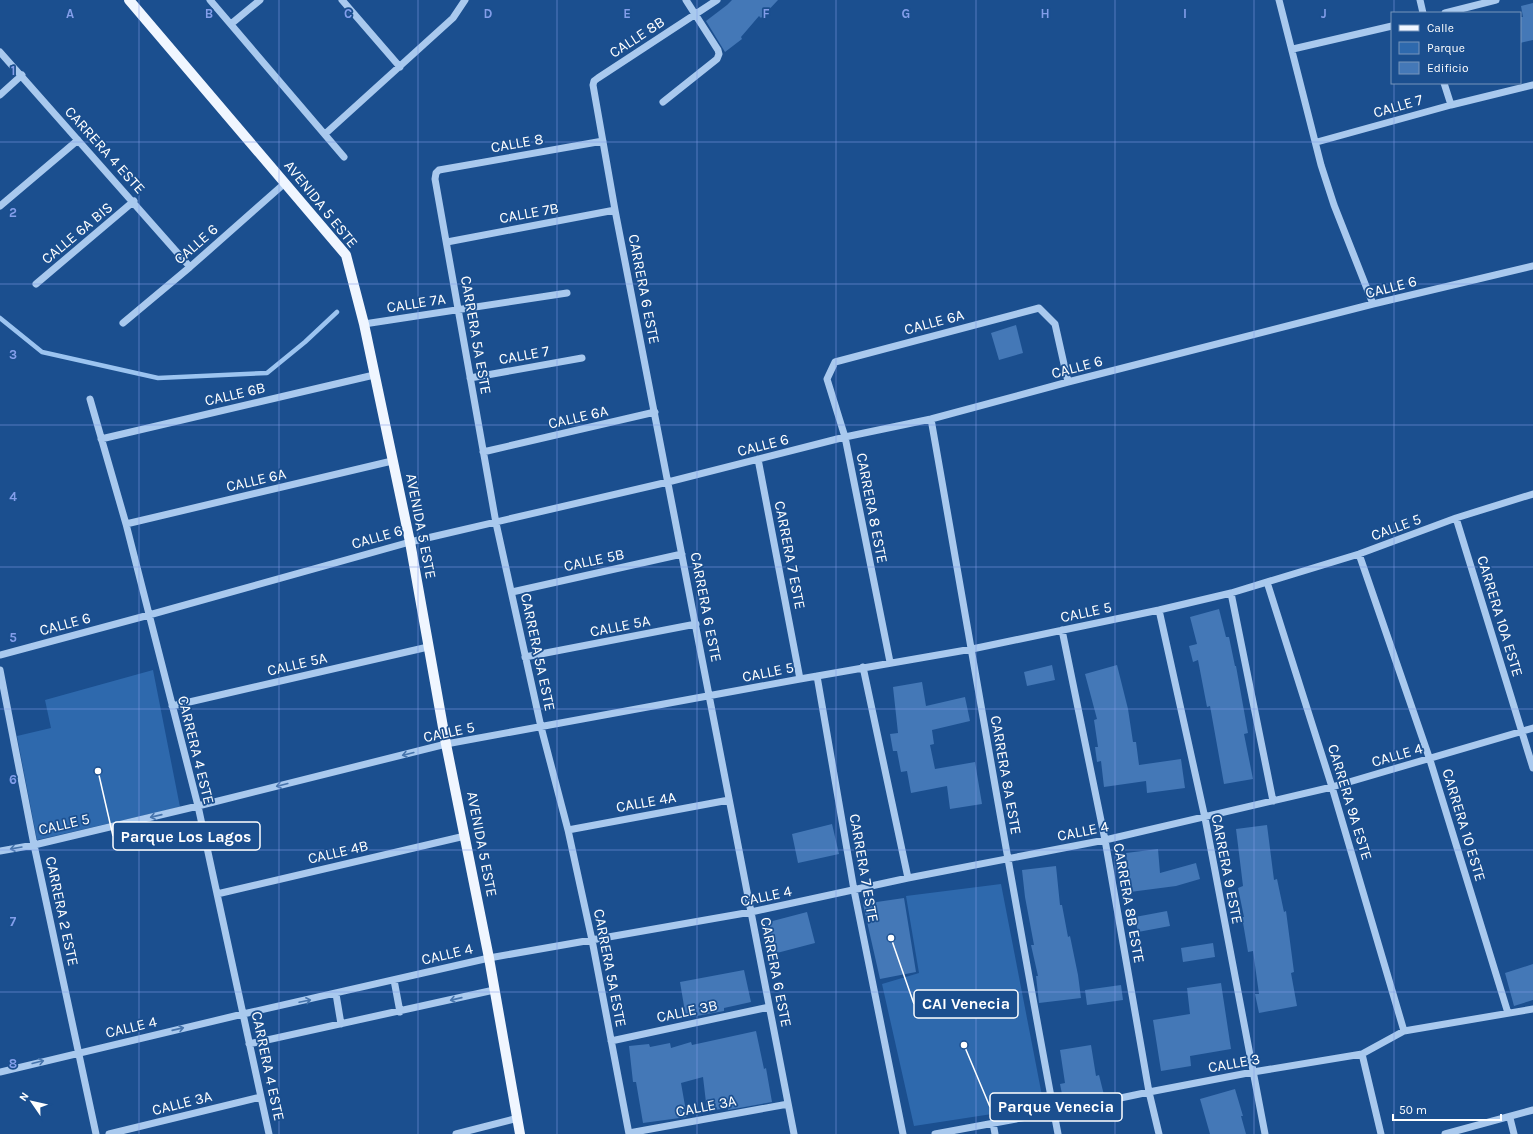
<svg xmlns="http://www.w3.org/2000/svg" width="1533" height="1134" font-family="Karla,sans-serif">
<rect width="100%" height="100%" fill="#1b4f8f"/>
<path fill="#2e69ad" d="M153 670 180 807 37 840 17 736 51 728 45 700Z
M1001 884 1044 1106 914 1126 882 984 919 973 906 896Z"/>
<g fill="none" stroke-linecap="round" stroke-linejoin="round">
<path stroke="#9cc4f0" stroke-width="4.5" d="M0 318 42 352 158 378 267 373 305 342 337 312"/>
</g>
<path fill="#4478b7" d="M732 0H778L761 18 759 16 741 37 742 39 725 52 706 21 727 5Z
M1533 3V40L1520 43V17H1523L1521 6Z
M1016 325 1023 353 999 360 991 333Z
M1219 609 1226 637H1229L1235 666H1236L1248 733 1244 734 1253 779 1224 784 1210 706 1207 707 1198 660 1193 662 1189 646 1197 644 1190 617Z
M1052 665 1055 680 1027 686 1024 672Z
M1117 665 1128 709 1133 742H1136L1139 765 1181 759 1185 788 1147 793 1146 781 1104 787 1101 761 1097 762 1095 747H1098L1094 720 1097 719 1085 674Z
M922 682 926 706 965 697 970 721 932 730 934 744 930 745 935 769 975 762 982 804 950 809 947 786 911 793 907 771 901 772 897 751H893L890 734 898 733 893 687Z
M832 824 839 854 798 863 792 834Z
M1267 825 1274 880 1277 879 1284 912 1286 911 1294 972 1291 973 1297 1006 1259 1013 1255 994H1259L1253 951 1248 952 1242 917H1244L1238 888 1243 886 1236 829Z
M1158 849 1160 873 1196 863 1200 879 1176 886 1130 892 1126 853Z
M1056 866 1060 905H1062L1068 937 1070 936 1078 975 1081 998 1039 1003 1036 976H1038L1031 945H1034L1025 897 1022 870Z
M904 898 916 972 880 979 863 904Z
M1167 911 1170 926 1138 932 1135 917Z
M807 912 815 943 773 954 765 923Z
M1213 943 1215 957 1183 962 1181 948Z
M1533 964V1000L1514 1006 1505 973Z
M744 970 751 1002 724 1008V1011L686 1018 680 982Z
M1221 983 1231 1049 1190 1056 1191 1066 1161 1071 1153 1020 1190 1014 1187 988Z
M1121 985 1123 1000 1087 1005 1085 990Z
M756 1031 764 1069 766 1068 772 1102 728 1110V1108L707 1111 703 1077 681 1083 687 1117 643 1123 636 1082H633L629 1046 649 1044 650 1047 670 1043 671 1048 691 1042 692 1045Z
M1091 1045 1096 1076 1099 1075 1104 1095 1064 1104 1060 1084 1065 1083 1060 1050Z
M1235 1089 1243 1116H1241L1246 1134H1210L1200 1099Z"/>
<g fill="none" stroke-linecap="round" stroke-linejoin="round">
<path stroke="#a9c9ee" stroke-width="7" d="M210 0 344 157
M342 0 400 67
M717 0 598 78 594 81 593 85 615 210 794 1134
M1279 0 1321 165 1334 205 1373 304
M1420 0 1423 13
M1445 13 1496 0
M231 24 260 0
M1293 49 1392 26
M0 52 190 267
M1444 83 1451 105
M0 95 22 75
M663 102 717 59 719 54 718 50 686 0
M325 134 453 18 465 0
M603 141 439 170 436 173 435 179 496 523 541 727 568 830 592 940 629 1134
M1317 142 1451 105 1533 85
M0 206 78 140
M447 242 615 210
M36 284 134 201
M123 323 190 267 285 183
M364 324 567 293
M470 378 582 358
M90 399 126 524 198 806 269 1134
M931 419C973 657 1013 896 1058 1134
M101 439 374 375
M483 452 655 412
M758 459 800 679
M1456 518 1533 768
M126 524 392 461
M1359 554 1430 760 1508 1013
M1267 582 1332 787 1404 1031
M512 592 682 554
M1231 593 1273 801
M1159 610 1205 818 1265 1134
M1062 630 1105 840 1149 1092 1159 1134
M0 655 149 615 410 542 668 482 845 437 931 419 1068 382 1373 304 1533 266
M525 657 696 624
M890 662 845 437 827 379 835 362 1039 308 1055 324 1068 382
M863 667 908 878
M0 670 34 845 96 1134
M817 676 854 890 903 1134
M172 706 428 647
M568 830 729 800
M0 851 34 845 198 806 446 744 800 679 972 649 1159 610 1231 593 1359 554 1456 518 1533 494
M217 894 465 836
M394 980 400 1012
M336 994 341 1024
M611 1041 769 1007
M249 1044 494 990
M1362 1054 1381 1134
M0 1072 243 1014 489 958 751 912 908 878 1105 840 1332 787 1533 728
M1510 1118 1514 1134
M993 1123 995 1134
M629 1133 788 1104
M109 1134 261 1097
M456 1134 518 1118
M935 1134 1054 1112 1149 1092 1253 1072 1362 1054 1404 1031 1533 1009
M1445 1134 1533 1110"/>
<path stroke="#f0f6ff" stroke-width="10" d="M129 0 346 255 364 324 410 542 446 744 489 958 520 1134"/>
</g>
<defs><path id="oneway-shaft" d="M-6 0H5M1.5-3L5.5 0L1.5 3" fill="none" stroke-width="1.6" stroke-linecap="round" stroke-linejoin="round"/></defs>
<g stroke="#4674ac">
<use href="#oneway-shaft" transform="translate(408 754) rotate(166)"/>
<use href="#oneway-shaft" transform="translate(282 785) rotate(166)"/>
<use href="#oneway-shaft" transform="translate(156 816) rotate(167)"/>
<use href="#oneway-shaft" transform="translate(16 848) rotate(170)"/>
<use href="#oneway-shaft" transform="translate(456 999) rotate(167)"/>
<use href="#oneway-shaft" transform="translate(305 1001) rotate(-12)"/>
<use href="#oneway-shaft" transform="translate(178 1029) rotate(-13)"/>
<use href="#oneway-shaft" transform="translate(38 1062) rotate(-14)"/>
</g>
<path fill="none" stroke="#839eea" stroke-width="1" stroke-opacity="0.55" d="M139 0V1134M279 0V1134M418 0V1134M557 0V1134M697 0V1134M836 0V1134M976 0V1134M1115 0V1134M1254 0V1134M1394 0V13M1394 83V1134M0 142H1533M0 284H1533M0 425H1533M0 567H1533M0 709H1533M0 850H1533M0 992H1533"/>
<g text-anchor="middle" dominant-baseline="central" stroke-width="3.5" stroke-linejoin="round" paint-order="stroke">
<g font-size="15" fill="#fff" stroke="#1b4f8f">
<text transform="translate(637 37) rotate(-33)">CALLE 8B</text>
<text transform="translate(1398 106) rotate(-16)">CALLE 7</text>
<text transform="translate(517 143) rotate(-10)">CALLE 8</text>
<text transform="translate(105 150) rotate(48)">CARRERA 4 ESTE</text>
<text transform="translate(321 204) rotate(51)">AVENIDA 5 ESTE</text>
<text transform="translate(529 213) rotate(-10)">CALLE 7B</text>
<text transform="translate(77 233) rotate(-40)">CALLE 6A BIS</text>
<text transform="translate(196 244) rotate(-41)">CALLE 6</text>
<text transform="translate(1391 287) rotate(-14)">CALLE 6</text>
<text transform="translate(644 289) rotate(79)">CARRERA 6 ESTE</text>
<text transform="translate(416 303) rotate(-9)">CALLE 7A</text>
<text transform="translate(934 322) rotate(-15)">CALLE 6A</text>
<text transform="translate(476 335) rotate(80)">CARRERA 5A ESTE</text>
<text transform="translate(524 355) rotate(-10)">CALLE 7</text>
<text transform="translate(1077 367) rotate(-15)">CALLE 6</text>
<text transform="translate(235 394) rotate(-13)">CALLE 6B</text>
<text transform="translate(578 417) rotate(-13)">CALLE 6A</text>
<text transform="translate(763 445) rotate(-14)">CALLE 6</text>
<text transform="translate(256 480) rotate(-13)">CALLE 6A</text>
<text transform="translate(872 508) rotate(79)">CARRERA 8 ESTE</text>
<text transform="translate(421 526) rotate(79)">AVENIDA 5 ESTE</text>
<text transform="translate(1396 527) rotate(-20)">CALLE 5</text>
<text transform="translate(377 537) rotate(-16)">CALLE 6</text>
<text transform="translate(790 555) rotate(79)">CARRERA 7 ESTE</text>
<text transform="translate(594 560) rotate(-12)">CALLE 5B</text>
<text transform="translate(706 607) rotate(79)">CARRERA 6 ESTE</text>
<text transform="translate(1086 612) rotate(-12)">CALLE 5</text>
<text transform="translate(1500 616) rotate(73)">CARRERA 10A ESTE</text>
<text transform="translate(65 624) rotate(-15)">CALLE 6</text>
<text transform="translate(620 626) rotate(-11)">CALLE 5A</text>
<text transform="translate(538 652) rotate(78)">CARRERA 5A ESTE</text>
<text transform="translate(297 664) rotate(-13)">CALLE 5A</text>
<text transform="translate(768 672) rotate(-11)">CALLE 5</text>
<text transform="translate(449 732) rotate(-12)">CALLE 5</text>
<text transform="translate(196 750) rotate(76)">CARRERA 4 ESTE</text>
<text transform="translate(1397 755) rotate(-16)">CALLE 4</text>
<text transform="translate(1006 775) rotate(80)">CARRERA 8A ESTE</text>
<text transform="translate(646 802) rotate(-10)">CALLE 4A</text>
<text transform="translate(1350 802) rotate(73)">CARRERA 9A ESTE</text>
<text transform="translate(64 824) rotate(-13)">CALLE 5</text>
<text transform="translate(1464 825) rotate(73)">CARRERA 10 ESTE</text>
<text transform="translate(1083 831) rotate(-11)">CALLE 4</text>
<text transform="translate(482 844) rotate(79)">AVENIDA 5 ESTE</text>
<text transform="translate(338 852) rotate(-13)">CALLE 4B</text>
<text transform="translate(864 868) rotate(80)">CARRERA 7 ESTE</text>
<text transform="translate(1227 869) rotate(79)">CARRERA 9 ESTE</text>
<text transform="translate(766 896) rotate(-12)">CALLE 4</text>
<text transform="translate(1129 903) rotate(80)">CARRERA 8B ESTE</text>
<text transform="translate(62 911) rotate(78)">CARRERA 2 ESTE</text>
<text transform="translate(447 954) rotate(-13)">CALLE 4</text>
<text transform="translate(610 968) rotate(79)">CARRERA 5A ESTE</text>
<text transform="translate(776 972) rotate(79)">CARRERA 6 ESTE</text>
<text transform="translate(687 1011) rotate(-12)">CALLE 3B</text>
<text transform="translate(131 1027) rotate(-13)">CALLE 4</text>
<text transform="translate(1234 1063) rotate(-10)">CALLE 3</text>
<text transform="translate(268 1066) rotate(78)">CARRERA 4 ESTE</text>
<text transform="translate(182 1103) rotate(-14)">CALLE 3A</text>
<text transform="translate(706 1106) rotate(-11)">CALLE 3A</text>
</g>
</g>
<g font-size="13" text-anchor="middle" font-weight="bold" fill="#839eea" stroke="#1b4f8f" stroke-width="3.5" stroke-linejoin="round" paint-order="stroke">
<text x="70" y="18">A</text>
<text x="209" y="18">B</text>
<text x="348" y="18">C</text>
<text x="488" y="18">D</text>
<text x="627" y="18">E</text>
<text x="766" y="18">F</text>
<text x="906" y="18">G</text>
<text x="1045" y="18">H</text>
<text x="1185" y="18">I</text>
<text x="1324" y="18">J</text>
<text x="13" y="75">1</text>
<text x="13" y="217">2</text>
<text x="13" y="359">3</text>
<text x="13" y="501">4</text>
<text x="13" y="642">5</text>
<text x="13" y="784">6</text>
<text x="13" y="926">7</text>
<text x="13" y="1068">8</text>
</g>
<path fill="none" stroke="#fff" stroke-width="1.5" d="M98 771L113 836M891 938L914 1004M964 1045L990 1107"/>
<g fill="#fff" stroke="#1b4f8f" stroke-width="1.5">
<circle cx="98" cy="771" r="4"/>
<circle cx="891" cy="938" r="4"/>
<circle cx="964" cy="1045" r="4"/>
</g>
<g fill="#1b4f8f" stroke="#fff" stroke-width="1.5">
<rect x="113" y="822" width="147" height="28" rx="4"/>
<rect x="914" y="990" width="104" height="28" rx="4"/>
<rect x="990" y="1093" width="132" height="28" rx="4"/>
</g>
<g font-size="16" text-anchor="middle" font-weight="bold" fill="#fff">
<text x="186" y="842">Parque Los Lagos</text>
<text x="966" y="1009">CAI Venecia</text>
<text x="1056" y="1112">Parque Venecia</text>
</g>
<rect x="1391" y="12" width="130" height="72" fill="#1b4f8f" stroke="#7695bc"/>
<rect x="1399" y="25" width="20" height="6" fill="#f0f6ff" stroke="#7695bc"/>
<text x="1427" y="32" font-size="12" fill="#ffffff">Calle</text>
<rect x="1399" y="42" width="20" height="12" fill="#2e69ad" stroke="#7695bc"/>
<text x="1427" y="52" font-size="12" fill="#ffffff">Parque</text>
<rect x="1399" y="62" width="20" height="12" fill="#4478b7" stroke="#7695bc"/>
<text x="1427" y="72" font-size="12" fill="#ffffff">Edificio</text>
<g transform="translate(32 1102) rotate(304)" stroke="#1b4f8f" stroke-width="3" paint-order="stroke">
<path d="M0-3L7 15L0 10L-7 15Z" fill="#ffffff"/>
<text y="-6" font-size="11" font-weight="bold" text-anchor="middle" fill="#ffffff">N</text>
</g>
<path d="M1393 1114v6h108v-6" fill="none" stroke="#ffffff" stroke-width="2"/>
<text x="1399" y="1114" font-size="12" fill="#ffffff" stroke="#1b4f8f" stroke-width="3" paint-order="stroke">50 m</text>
</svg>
